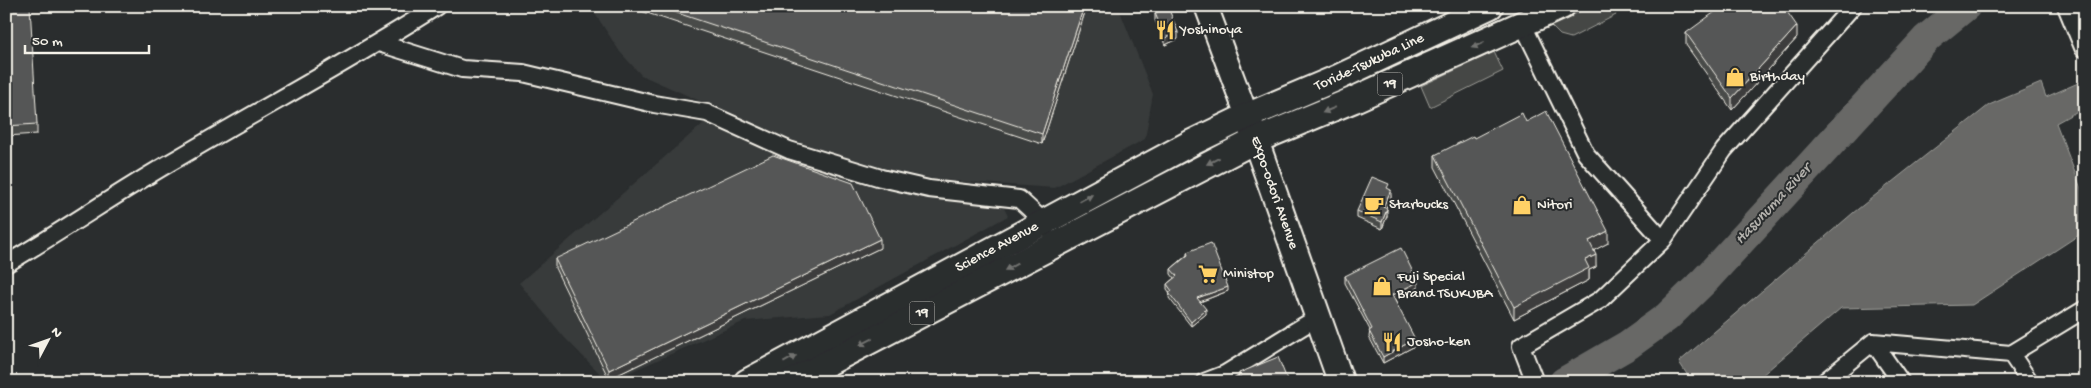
<svg xmlns="http://www.w3.org/2000/svg" width="2091" height="388" font-family="'Gochi Hand',sans-serif">
<rect width="100%" height="100%" fill="#2a2d2e"/>
<filter id="ink" filterUnits="userSpaceOnUse"><feTurbulence type="fractalNoise" baseFrequency=".02" numOctaves="2"/><feDisplacementMap in="SourceGraphic" scale="10" xChannelSelector="R" yChannelSelector="G"/><feConvolveMatrix kernelMatrix="1 2 1 2 8 2 1 2 1" color-interpolation-filters="sRGB"/></filter>
<g filter="url(#ink)">
<path fill="#373a3a" d="M590 6H1131L1120 11 1153 94 1145 139 1055 188 938 180 881 168 790 141 641 75 620 52Z
M705 122 781 155 906 194 1004 208 1008 216 830 314 745 321 608 382 564 337 519 283Z"/>
<path fill="#444645" stroke="#9c9c96" d="M1591 6H1611L1616 15 1571 38 1560 35 1551 26Z
M1494 52 1503 71 1430 107 1421 86Z"/>
<path fill="#676866" stroke="#9f9f9a" d="M2085 80V107L2056 123 2085 199V231L1972 305 1841 308 1754 382H1692L1679 362 1853 213 1989 105 2041 83 2046 97Z"/>
<g fill="none" stroke-linecap="round" stroke-linejoin="round">
<path stroke="#676866" stroke-width="30" d="M1564 382 1628 345 1667 317 1705 280 1927 38 1966 6"/>
<defs>
<path id="minor" d="M1523 25 1586 154 1663 240
M379 43 462 69 523 73 654 104 707 113 789 150 881 178 929 189 1019 199 1043 221 1046 229
M6 264C64 230 120 191 178 158 264 107 353 60 437 6
M1873 342 1901 382
M2011 354 2030 382
M1204 382 1225 374 1318 317
M1535 382 1521 346 1600 300 1663 240 1724 150 1853 6
M1824 382 1873 342 2011 354 2085 309"/>
<path id="tertiary" d="M2068 6 2085 47"/>
<path id="secondary" d="M1206 6 1247 116"/>
<g id="primary">
<path id="s1" d="M1250 125 1341 382"/>
<path id="s2" d="M747 382 1191 143 1247 116 1337 78 1490 6"/>
<path d="M791 382 1256 140 1353 100 1562 6"/>
</g>
</defs>
<use href="#minor" stroke="#f4f1e8" stroke-width="20"/>
<use href="#tertiary" stroke="#f4f1e8" stroke-width="24"/>
<use href="#secondary" stroke="#f4f1e8" stroke-width="26"/>
<use href="#primary" stroke="#f4f1e8" stroke-width="29"/>
<use href="#minor" stroke="#2a2d2e" stroke-width="16"/>
<use href="#tertiary" stroke="#2a2d2e" stroke-width="20"/>
<use href="#secondary" stroke="#2a2d2e" stroke-width="22"/>
<use href="#primary" stroke="#2a2d2e" stroke-width="25"/>
</g>
<path fill="#494b4a" stroke="#f4f1e8" d="M6 6 37 124V134L6 136Z
M638 6H1087L1042 144 638 10Z
M1155 13 1178 39 1165 45 1155 20Z
M1686 33 1797 38 1732 110 1686 45Z
M1526 122 1608 243 1594 250 1596 267 1589 270V280L1514 319 1435 167V155Z
M1389 189 1391 197 1386 208 1387 216 1382 229 1357 218V211Z
M880 248 609 379 555 268V259Z
M1187 252 1228 291 1200 302 1206 314 1191 326 1169 298 1170 293 1167 289V284L1174 278 1171 274V269L1187 255Z
M1345 276 1418 288 1395 300 1415 346 1383 363 1369 337 1370 330 1345 283Z
M1239 373 1288 382 1239 381Z"/>
<path fill="#3c3d3c" stroke="#f4f1e8" d="M1084 6H1087L1042 144V134Z
M1797 26V38L1732 110V98Z
M1178 32V39L1165 45V38Z
M1391 190V197L1383 214V207Z
M1387 209V216L1382 229V222Z
M1608 231V243L1589 253V241Z
M880 239V248L609 379V370Z
M1596 255V267L1589 270V280L1514 319V307L1585 260Z
M1418 282V288L1392 302V295Z
M1228 287V291L1197 303V298Z
M1206 309V314L1191 326V322Z
M1415 339V346L1383 363V357Z"/>
<path fill="#555756" stroke="#f4f1e8" d="M6 6H30L37 124 6 126Z
M656 6H1084L1042 134Z
M1723 6H1783L1797 26 1732 98 1686 33Z
M1168 7 1178 32 1165 38 1155 13Z
M1546 111 1608 231 1589 241 1596 255 1585 260 1589 268 1514 307 1435 155 1473 136 1474 138 1522 113 1526 122Z
M773 155 853 183 880 239 609 370 555 259Z
M1372 177 1389 184 1387 188 1391 190 1383 207 1387 209 1382 222 1357 211Z
M1211 243 1228 287 1197 298 1206 309 1191 322 1169 293 1172 291 1167 284 1177 276 1171 269 1188 255 1187 252Z
M1401 248 1418 282 1392 295 1415 339 1383 357 1369 331 1372 329 1345 276Z
M1278 357 1288 382H1237L1241 380 1239 373Z"/>
<defs><path id="oneway-solid" d="M-6-.8H1V-3.2L6.5 0L1 3.2V.8H-6Z" transform="scale(1.25)"/></defs>
<g fill="#71726f">
<use href="#oneway-solid" transform="translate(1478 45) rotate(156)"/>
<use href="#oneway-solid" transform="translate(1329 110) rotate(157)"/>
<use href="#oneway-solid" transform="translate(1213 161) rotate(153)"/>
<use href="#oneway-solid" transform="translate(1086 198) rotate(-28)"/>
<use href="#oneway-solid" transform="translate(1011 267) rotate(152)"/>
<use href="#oneway-solid" transform="translate(866 342) rotate(153)"/>
<use href="#oneway-solid" transform="translate(790 359) rotate(-28)"/>
</g>
</g>
<defs>
<symbol id="restaurant-bare" viewBox="-9 -9 18 18"><path d="M-5-6h1v4h1v-4h1v4h1v-4h1v5L-1.5 .5V6h-2V.5L-5-1ZM5-6V6H3V1.5H1.5Q1.5-4 5-6Z" fill="#ffd166" stroke="#2a2d2e" stroke-width="2.5" paint-order="stroke"/></symbol>
<symbol id="shop-bare" viewBox="-9 -9 18 18"><path d="M-5-2.5h2.3a2.7 3.5 0 0 1 5.4 0H5L5.5 6h-11ZM-1.5-2.5h3a1.5 2.3 0 0 0-3 0Z" fill="#ffd166" stroke="#2a2d2e" stroke-width="2.5" paint-order="stroke"/></symbol>
<symbol id="cafe-bare" viewBox="-9 -9 18 18"><path d="M-5.5-4.5H6V0H3Q3 3.5 0 3.5H-2.5Q-5.5 3.5-5.5 0ZM3-3.2v2h1.7v-2ZM-6 4.5H4V6H-6Z" fill="#ffd166" stroke="#2a2d2e" stroke-width="2.5" paint-order="stroke"/></symbol>
<symbol id="supermarket-bare" viewBox="-9 -9 18 18"><path d="M-6-5.5h2.5l.6 2H6L4.5 2H-2.5L-4.4-4H-6ZM-1.5 3.2a1.3 1.3 0 1 0 .1 0ZM3 3.2a1.3 1.3 0 1 0 .1 0Z" fill="#ffd166" stroke="#2a2d2e" stroke-width="2.5" paint-order="stroke"/></symbol>
</defs>
<g fill-rule="evenodd">
<use href="#restaurant-bare" x="1151" y="16" width="28" height="28"/>
<use href="#shop-bare" x="1721" y="63" width="28" height="28"/>
<use href="#cafe-bare" x="1360" y="191" width="28" height="28"/>
<use href="#shop-bare" x="1508" y="191" width="28" height="28"/>
<use href="#supermarket-bare" x="1194" y="260" width="28" height="28"/>
<use href="#shop-bare" x="1368" y="272" width="28" height="28"/>
<use href="#restaurant-bare" x="1378" y="328" width="28" height="28"/>
</g>
<g text-anchor="middle" dominant-baseline="central" stroke-width="4" stroke-linejoin="round" paint-order="stroke">
<g fill="#2a2d2e" stroke="#b7b6b0" stroke-width="1">
<rect x="1377.5" y="72.5" width="25" height="23" rx="4"/>
<rect x="909.5" y="301.5" width="25" height="23" rx="4"/>
</g>
<g font-size="14" font-weight="bold" fill="#f4f1e8">
<text x="1390" y="84">19</text>
<text x="922" y="313">19</text>
</g>
<g font-size="15" fill="#f4f1e8" stroke="#2a2d2e" text-anchor="start">
<text x="1180" y="30">Yoshinoya</text>
<text x="1750" y="77">Birthday</text>
<text x="1389" y="205">Starbucks</text>
<text x="1537" y="205">Nitori</text>
<text x="1223" y="274">Ministop</text>
<text x="1397" y="277">Fuji Special<tspan x="1397" dy="17">Brand TSUKUBA</tspan></text>
<text x="1407" y="342">Josho-ken</text>
</g>
<g font-size="15" fill="#f4f1e8" stroke="#2a2d2e">
<text stroke="none"><textPath href="#s2" startOffset="700">Toride-Tsukuba Line</textPath></text>
<text stroke="none"><textPath href="#s1" startOffset="72">Expo-odori Avenue</textPath></text>
<text stroke="none"><textPath href="#s2" startOffset="284">Science Avenue</textPath></text>
</g>
<g font-size="16" font-style="italic" fill="#b5b3ae" stroke="#2a2d2e">
<text transform="translate(1774 205) rotate(-47)">Hasunuma River</text>
</g>
</g>
<rect width="2091" height="388" fill="none" stroke="#2a2d2e" stroke-width="25"/>
<rect x="12" y="12" width="2066" height="363" fill="none" stroke="#f4f1e8" stroke-width="2" filter="url(#ink)"/>
<g transform="translate(48 340) rotate(49)" stroke="#2a2d2e" stroke-width="4" paint-order="stroke">
<path d="M0-4L9 19L0 12L-9 19Z" fill="#f4f1e8"/>
<text y="-8" font-size="14" font-weight="bold" text-anchor="middle" fill="#f4f1e8">N</text>
</g>
<path d="M25 45v8h124v-8" fill="none" stroke="#f4f1e8" stroke-width="2.5"/>
<text x="32" y="45" font-size="15" fill="#f4f1e8" stroke="#2a2d2e" stroke-width="4" paint-order="stroke">50 m</text>
</svg>
